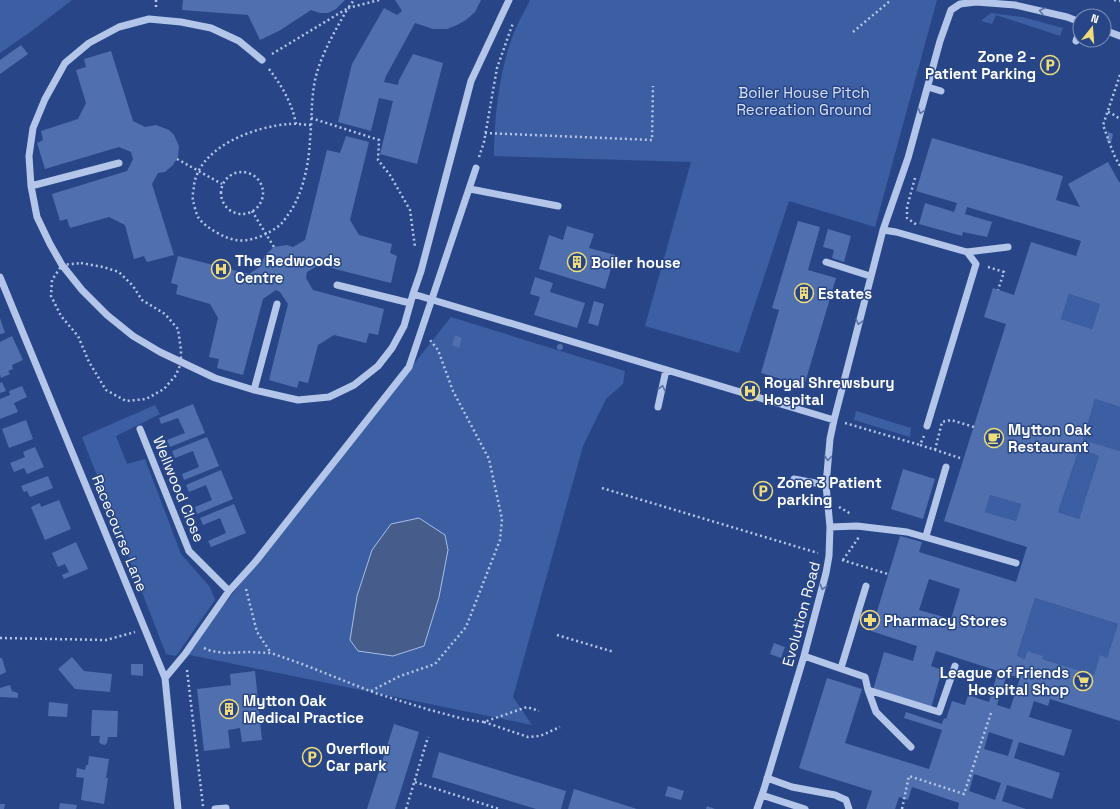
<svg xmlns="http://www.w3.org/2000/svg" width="1120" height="809" font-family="'Space Grotesk',sans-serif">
<rect width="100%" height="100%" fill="#284687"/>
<path fill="#3c5ea3" d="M0 0H72L29 33 0 53Z
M530 0H937L875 227 789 201 739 353 645 326 691 162 494 156C494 116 500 64 516 28 520 18 526 9 530 0Z
M991 13 1022 17 1063 28 1060 36 996 15 992 24 981 21Z
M1069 294 1100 304 1092 329 1061 319Z
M451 317 625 371 623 384 606 399 583 446 513 697 532 725 185 654Z
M1095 399 1120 407V451L1083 440Z
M155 405 160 414 116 436 127 464 145 459 181 554 210 587 215 600 176 656 166 654 82 437Z
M856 411 911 428 910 437 854 420Z
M1079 449 1099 456 1079 519 1058 512Z
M990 495 1021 504 1016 521 985 512Z
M1035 598 1118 624 1107 658 1100 656 1094 675 1042 659 1027 651 1025 659 1017 657Z"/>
<path fill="#465c8a" stroke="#a8bee8" d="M419 518 445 535 448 550 439 597 424 646 393 656 358 651 350 640 357 596 372 550 391 524Z"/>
<path fill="#506fae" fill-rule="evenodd" d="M183 0H345L336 9 328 13H320L311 10 279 31 260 40 248 15 182 10Z
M395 0H481L475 12 466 20 457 25 447 29H433L415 23 386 76 384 82 398 85 399 80 413 54 443 63 417 164 380 154 393 101 379 98 371 131 338 122 352 64 384 8 397 15 402 11Z
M21 45 28 54 0 74V60Z
M111 51 133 121 145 127 156 125 169 130 174 135 179 146 178 157 173 165 165 172 158 173 152 184 174 255 147 262 144 256 134 259 125 225 109 217 70 228 67 219 60 221 52 194 127 171 133 159 131 152 119 147 45 169 37 143 43 140 41 131 78 119 86 103 76 70 86 67 84 59Z
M1108 132 1113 134 1111 143 1107 142Z
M346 136 369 142 350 220 359 235 392 244 390 253 397 256 391 283 319 265 307 272 306 278 313 290 384 309 378 335 369 333 366 343 334 335 318 345 308 383 299 381 297 388 269 380 288 304 280 292 276 290 263 299 243 375 217 368 219 359 209 357 218 318 210 304 176 294 178 285 171 283 178 256 249 274 260 267 265 255 274 247 287 245 293 247 305 240 327 150 340 153Z
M932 138 1063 176 1056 200 1080 207 1068 184 1108 162 1119 182H1120V407L1095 399 1083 440 1120 451V721L1050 699 1048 706 1034 701 1029 717 1072 730 1064 756 1019 742 1014 758 1060 773 1052 799 1007 785 1002 801 1026 809H958L959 803 912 787 908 800 899 797 895 809H866L872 791 799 768 827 678 862 689 845 743 929 769 942 730 904 718 906 712 942 724 944 718 946 719 952 701 965 705 968 695 989 702 998 671 936 651 931 666 942 670 931 708 873 690 884 652 913 661 917 646 871 631 900 536 922 542 919 552 1016 582 1027 547 944 521 1006 324 984 317 993 288 1014 295 1031 242 1076 256 1081 241 967 207 965 214 992 222 987 237 963 232 962 236 919 224 925 203 954 212 957 203 916 191ZM1069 294 1100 304 1092 329 1061 319ZM1079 449 1099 456 1079 519 1058 512ZM990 495 1021 504 1016 521 985 512ZM929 579 960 589 951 619 919 610ZM1035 598 1118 624 1107 658 1100 655 1094 675 1042 659 1043 656 1027 651 1025 659 1017 656ZM1007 674 1020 678 1010 709 997 705ZM989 732 1013 740 1008 756 984 749ZM974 774 1001 783 995 800 969 791Z
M798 221 820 227 808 270 836 278 804 386 761 373 779 310 772 308Z
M567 226 594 234 589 248 615 255 605 289 539 269 549 235 563 240Z
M828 229 851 236 844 262 832 258 834 250 823 247Z
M535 277 553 283 550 292 585 303 577 328 534 315 540 297 530 294Z
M594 301 604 304 598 326 588 323Z
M0 318 5 333 0 334Z
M455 335 462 338 459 348 452 345Z
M12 336 23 360 12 365 13 369 8 371 10 374 1 378 0 375V342Z
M557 347a3 3 0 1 1 6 0a3 3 0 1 1-6 0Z
M2 382 6 391 0 393V383Z
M22 386 27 397 14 403 18 412 0 419V399L10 395 9 391Z
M193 404 205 433 170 447 167 440 185 433 178 418 161 424 159 418Z
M26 420 33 439 9 448 2 429Z
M207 437 219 466 184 480 182 474 199 467 193 451 175 458 172 451Z
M35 447 44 467 27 474 24 468 14 472 10 463 25 457 23 452Z
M903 469 935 479 923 519 891 509Z
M221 470 233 499 197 514 195 507 212 500 206 485 189 492 186 485Z
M48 476 53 488 30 497 27 491 24 492 21 486Z
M59 500 71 529 45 540 31 507 40 503 41 507Z
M234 504 246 533 211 547 208 541 226 533 220 518 203 525 200 518Z
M76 542 88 569 64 579 62 575 69 572 65 564 58 567 52 553Z
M774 643 785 647 781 658 770 654Z
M72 657 84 671 112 674 110 692 75 689 58 669Z
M0 658H2L6 672 0 675Z
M131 664H143V676L131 675Z
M255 671 262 740 242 742 240 728 228 730 230 748 204 751 197 689 231 685 230 674Z
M10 685 12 691 18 693V698L0 697V688Z
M49 702 68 704 67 717 48 716Z
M92 710 118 711 117 737H108L107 743 105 745 101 744 99 742 100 736H91Z
M394 724 419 732 395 809H367Z
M439 752 566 791 561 809H536L432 777Z
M89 756 109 759 106 778H108L104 804 81 800 84 778 76 777 77 768 85 770 86 765H88Z
M668 786 684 791 681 800 665 796Z
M574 789 637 809H568Z
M60 803 77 805 76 809H59Z
M0 804H5L4 809H0Z
M707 806 715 809H706Z"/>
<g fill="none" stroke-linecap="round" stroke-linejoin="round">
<path stroke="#b3c5e8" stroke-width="2.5" stroke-dasharray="2 3" stroke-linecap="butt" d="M156 0V8
M1114 0 1120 1
M853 32 891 0
M272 54 348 8 354 0
M269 69C282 86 292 103 296 124
M1120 75 1103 125 1114 155 1120 166
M1108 112 1111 113 1120 119
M311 118 379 140 378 160 390 175 410 210 415 247
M311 125C304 125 297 123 290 124 256 126 200 146 194 185 194 189 192 195 193 200 194 205 196 213 198 217 204 227 226 239 236 240 250 243 271 233 281 224 284 221 287 216 290 212 303 193 309 163 310 140 312 120 311 100 315 80 321 54 335 31 348 8L379 0
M485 133 652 140 653 86
M479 157 484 142 497 68 513 23
M177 159 222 184
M221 193a21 21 0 1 1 42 0a21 21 0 1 1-42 0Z
M915 178 907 207V218L917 225
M252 211 274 247
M81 263 103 267 119 272 133 286 142 300 165 314 178 329 181 350V363L176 375 164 389 146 399 126 401 106 390 89 362 78 336 61 316 51 296 52 280 62 265Z
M988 267 1004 272 998 290
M845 423 920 445
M924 436 920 445 960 458
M935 450 942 422 951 420 974 427
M602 488 818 553
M839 507 851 514
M842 560 888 574
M843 560 859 537
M246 589 257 632 271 653
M557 635 614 652
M0 638 106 640 135 632
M204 648 211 651 225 653 248 652 271 653 302 664 375 693 430 710 464 719 484 722 527 707 539 711
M187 670 203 806
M371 691 400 676 435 664 466 627 500 540 502 519 489 459 453 391 438 350 430 340
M484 722 528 737 540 736 560 727
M415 782 499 809
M406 809 428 737
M902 809 909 776 964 794 991 713"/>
<path stroke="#b3c5e8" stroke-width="7" d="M1104 30 1120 36
M1076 41 1080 28
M262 60 239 41 211 28 181 22 149 19 119 27 89 43 65 63 45 99 33 128 29 156 31 186 37 217 50 244 62 265 82 290 107 315 133 336 160 352 215 378 254 390 298 400 329 397 354 385 378 366 392 348 404 326 413 294 421 271 471 81 509 0
M928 87 941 91
M31 186 119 163
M470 189 558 206
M883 230 896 232 967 252 1008 247
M826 262 870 276
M0 277 165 678 178 809
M337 285 410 303
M413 294 834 420
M254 390 277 304
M658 407 666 370
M927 426 976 264 967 252
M140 429 189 551 229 591
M794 479 826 485
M830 527 857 526 907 532 1016 563
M926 536 946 467
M804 656 865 677 868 690 876 712 911 747
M841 668 866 586
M165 678 185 654 229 591 256 561 409 367 476 168
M868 690 939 712 955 666
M767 778 792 787 835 795 846 800 849 809
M762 795 805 809
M215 809 226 808
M757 809 764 789 804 656 826 573 829 556 830 527 826 485 830 439 834 420 883 230 908 158 940 41 951 10 960 4 976 2 1015 5 1067 17 1080 22"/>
</g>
<defs><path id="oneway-chevron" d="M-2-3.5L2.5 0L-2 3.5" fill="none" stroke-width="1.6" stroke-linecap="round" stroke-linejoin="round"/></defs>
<g stroke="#5972a9">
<use href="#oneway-chevron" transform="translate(1042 11) rotate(-166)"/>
<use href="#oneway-chevron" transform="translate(921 111) rotate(106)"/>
<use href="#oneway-chevron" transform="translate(859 322) rotate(104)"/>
<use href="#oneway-chevron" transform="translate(662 388) rotate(-77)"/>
<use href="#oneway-chevron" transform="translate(828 458) rotate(95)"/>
<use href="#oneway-chevron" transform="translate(823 587) rotate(105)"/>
</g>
<defs>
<symbol id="parking-ring" viewBox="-11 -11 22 22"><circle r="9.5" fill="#284687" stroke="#f0dc79" stroke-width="1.5"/><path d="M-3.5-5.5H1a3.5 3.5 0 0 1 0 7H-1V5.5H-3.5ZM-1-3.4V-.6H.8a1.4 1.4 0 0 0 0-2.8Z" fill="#f0dc79"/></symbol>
<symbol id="building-ring" viewBox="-11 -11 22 22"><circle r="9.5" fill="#284687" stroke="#f0dc79" stroke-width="1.5"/><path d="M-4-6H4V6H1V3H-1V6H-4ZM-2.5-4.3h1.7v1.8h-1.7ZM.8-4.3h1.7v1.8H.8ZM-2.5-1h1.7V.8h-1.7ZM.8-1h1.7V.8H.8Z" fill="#f0dc79"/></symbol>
<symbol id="hospital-ring" viewBox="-11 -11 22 22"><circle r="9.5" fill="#284687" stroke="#f0dc79" stroke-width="1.5"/><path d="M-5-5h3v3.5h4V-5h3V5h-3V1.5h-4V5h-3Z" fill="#f0dc79"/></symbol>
<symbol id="cafe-ring" viewBox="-11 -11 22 22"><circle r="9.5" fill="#284687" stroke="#f0dc79" stroke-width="1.5"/><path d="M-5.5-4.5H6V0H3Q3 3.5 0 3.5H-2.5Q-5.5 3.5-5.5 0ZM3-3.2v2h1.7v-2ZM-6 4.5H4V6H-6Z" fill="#f0dc79"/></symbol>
<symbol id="pharmacy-ring" viewBox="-11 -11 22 22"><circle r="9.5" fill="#284687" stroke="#f0dc79" stroke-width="1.5"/><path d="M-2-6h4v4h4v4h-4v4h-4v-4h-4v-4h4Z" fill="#f0dc79"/></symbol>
<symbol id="supermarket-ring" viewBox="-11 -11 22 22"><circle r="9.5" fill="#284687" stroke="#f0dc79" stroke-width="1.5"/><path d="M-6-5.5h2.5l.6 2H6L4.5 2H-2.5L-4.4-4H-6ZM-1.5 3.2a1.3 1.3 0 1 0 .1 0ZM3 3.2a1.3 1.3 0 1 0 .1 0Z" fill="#f0dc79"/></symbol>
</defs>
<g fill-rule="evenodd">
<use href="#parking-ring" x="1039" y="54" width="22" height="22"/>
<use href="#building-ring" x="566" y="251" width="22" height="22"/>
<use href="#hospital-ring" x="210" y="258" width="22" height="22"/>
<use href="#building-ring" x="793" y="282" width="22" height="22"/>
<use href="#hospital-ring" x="739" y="380" width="22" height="22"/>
<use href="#cafe-ring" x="983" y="427" width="22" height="22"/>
<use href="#parking-ring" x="752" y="480" width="22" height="22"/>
<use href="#pharmacy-ring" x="859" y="609" width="22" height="22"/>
<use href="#supermarket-ring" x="1072" y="670" width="22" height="22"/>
<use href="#building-ring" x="218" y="698" width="22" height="22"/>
<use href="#parking-ring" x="301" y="746" width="22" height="22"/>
</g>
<g text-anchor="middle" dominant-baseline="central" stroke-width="3" stroke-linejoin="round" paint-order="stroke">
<g font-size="15" font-weight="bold" fill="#fff" stroke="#284687" text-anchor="start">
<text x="1036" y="56" text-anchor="end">Zone 2 -<tspan x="1036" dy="17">Patient Parking</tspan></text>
<text x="235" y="260">The Redwoods<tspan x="235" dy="17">Centre</tspan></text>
<text x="591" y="262">Boiler house</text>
<text x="818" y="293">Estates</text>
<text x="764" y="382">Royal Shrewsbury<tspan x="764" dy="17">Hospital</tspan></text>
<text x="1008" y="429">Mytton Oak<tspan x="1008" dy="17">Restaurant</tspan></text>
<text x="777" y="482">Zone 3 Patient<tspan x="777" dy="17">parking</tspan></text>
<text x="884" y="620">Pharmacy Stores</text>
<text x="1069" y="672" text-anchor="end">League of Friends<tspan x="1069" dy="17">Hospital Shop</tspan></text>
<text x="243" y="700">Mytton Oak<tspan x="243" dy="17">Medical Practice</tspan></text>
<text x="326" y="748">Overflow<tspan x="326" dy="17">Car park</tspan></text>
</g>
<g font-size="15" fill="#d7e1f6" stroke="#284687">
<text x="804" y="92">Boiler House Pitch<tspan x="804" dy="17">Recreation Ground</tspan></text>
</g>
<g font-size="15" fill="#fff" stroke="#284687">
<text transform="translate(179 489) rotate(68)">Wellwood Close</text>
<text transform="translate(120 533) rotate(68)">Racecourse Lane</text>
<text transform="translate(801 614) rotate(-75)">Evolution Road</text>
</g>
</g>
<g transform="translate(1092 28) rotate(17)"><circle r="19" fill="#284687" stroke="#7e90b7"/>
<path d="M0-3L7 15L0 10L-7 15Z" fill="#f0dc79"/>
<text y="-6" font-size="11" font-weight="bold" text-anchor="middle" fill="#ffffff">N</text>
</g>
</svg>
